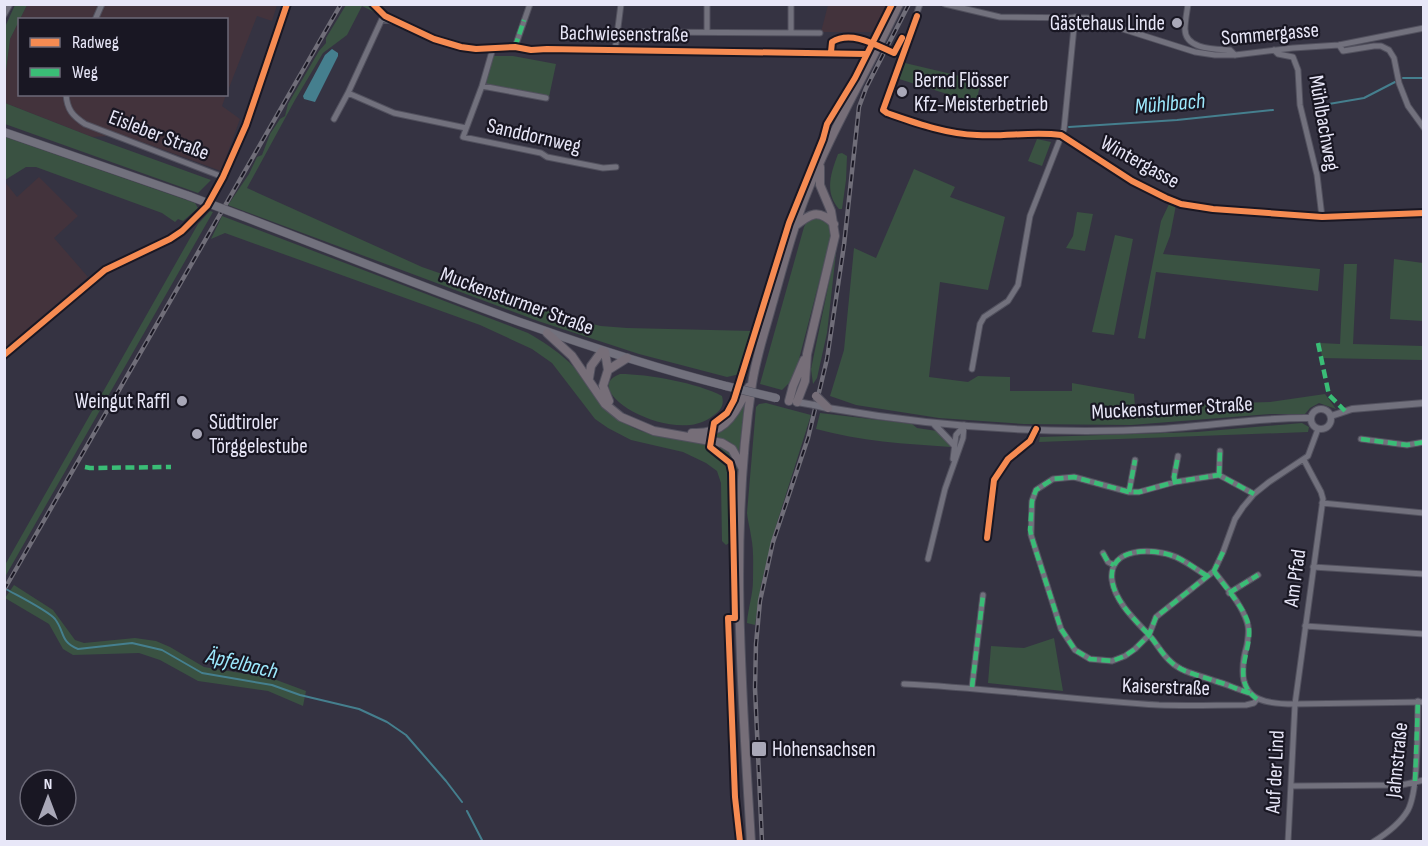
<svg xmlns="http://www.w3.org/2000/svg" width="1428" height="846" font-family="'Sofia Sans Condensed',sans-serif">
<rect width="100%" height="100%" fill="#353342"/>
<path fill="#43333c" d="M27 5H277L272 21 257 16 227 93 226 20H20V94L226 95 222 106 240 119 221 171 123 135 92 137 5 103V79L10 39Z
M828 5H890L877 32H821Z
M39 177 78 216 54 238 88 277 5 348V182L17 197Z"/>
<path fill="#3a5242" d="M15 5H27L10 39 5 79V27Z
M346 5H371L384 17 362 6 347 35 323 53 295 100 247 188 422 267 574 320 601 326 627 328 754 331 746 365 740 374 727 377 639 354 538 321 228 205 249 174 257 157 262 155 270 134 280 119 285 116 288 104 319 51 326 43V38Z
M494 56H513L556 64 549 97 488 85 485 80Z
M905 63 981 81 976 103 899 79Z
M5 103 92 137 211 180 198 193 5 124Z
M5 137 195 203 198 208 183 221 178 219 175 222 162 213 36 167H26L5 180Z
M1037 139 1051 142 1042 166 1028 161Z
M842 153 847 156 846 180 842 209H839C824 192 831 173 838 154Z
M914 169 955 187 950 197 1005 217 988 290 940 282 929 377 968 382 978 376 1010 377V391H1072V383L1134 394 1135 406 1270 402 1325 394 1336 409 1319 403 1310 408 1305 414H1270L1131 425 1024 424 939 418 856 405 830 396 844 350 854 248 876 258Z
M1170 202 1176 205 1170 236 1163 254 1320 269 1318 291 1156 272 1145 339 1138 338 1161 221Z
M210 211 213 212 5 577V565L198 224Z
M1077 212 1093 214 1085 251 1066 248 1073 236Z
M222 216 528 333C542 341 556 350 569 362 591 384 606 416 636 429 663 441 701 435 725 448 737 454 738 469 737 480L729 483V543L726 545 722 541 721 483 717 471 706 463 683 452 631 440 608 428 595 419 552 363 532 349 480 325 225 233 211 239Z
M817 216 829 222 831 236 798 363 790 382 782 390 760 384 804 227 807 221Z
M1115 235 1133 239 1114 335 1092 332Z
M837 244 827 333 817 378 813 384 811 369Z
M1394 259 1423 263V321L1390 319Z
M1344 264H1357L1353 344 1423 346V360L1322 358 1320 343 1340 344Z
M620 374C648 374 698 383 722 396 725 407 719 412 710 418 671 445 576 390 620 374Z
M745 400 739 453 730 442 714 437V435C731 429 738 416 745 400Z
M766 403 811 415 776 526 761 585 755 625 747 623C748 608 753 595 753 580 753 566 754 550 751 536 750 528 748 522 747 513L756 407 759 404Z
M820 413 912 424 917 428 937 431 951 447C905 444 860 441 816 429Z
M1302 423 1309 427 1308 432 1039 442 1040 437 1197 432Z
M14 585 53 610 75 640 84 643 135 638 156 641 170 647 204 667 271 678 306 691 303 706 268 691 198 681 160 660 139 653 73 655 63 649 49 624 5 598Z
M1054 638 1063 691 988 683 991 646 1024 648Z"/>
<path fill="#457f8e" d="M332 49 338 53V56L315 102 304 99 303 96 325 55Z"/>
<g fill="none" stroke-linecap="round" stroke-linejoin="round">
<path stroke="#457f8e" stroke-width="2" d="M1403 78H1424
M1317 106 1364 98 1395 82
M1069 127 1177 120 1273 110
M4 588C16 595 47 610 55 619 65 632 60 642 78 649L132 643 162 650 202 673 272 685 300 695 359 709 387 722 406 735 446 781 462 802
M467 811 483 842"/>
<defs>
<path id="minor" d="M920 4 883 110 887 113C916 123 946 134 977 135 1005 137 1033 131 1061 135L1132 181 1166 198 1181 204 1213 209 1322 217 1424 213
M945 4 1000 17 1088 18 1195 52 1215 55H1235L1293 48 1339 45 1424 28
M1188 4C1187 12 1185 21 1185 29 1185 50 1216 49 1230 50L1235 55
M4 15 10 4
M95 20 102 4
M641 32 820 33
M707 32V4
M791 33V4
M1339 45 1343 51 1374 46H1381L1389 50 1394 58 1399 83 1408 106 1424 128
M515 47 530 4
M493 48 482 86 463 137 541 153 547 157 603 168 616 167
M1274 50 1278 54 1293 57 1298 70 1300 105 1317 175 1322 217
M615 51 621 4
M482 86 546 98
M66 94C67 110 73 116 85 124L223 177
M334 119 348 93
M466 128 394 113 348 93 382 19 397 22 434 39 461 47 476 49 515 47 531 50 547 49 857 53 872 56
M4 355 105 270 170 239 182 231 207 206 223 177 246 125 287 4
M972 369 980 324 984 317 1008 301 1018 285 1030 216 1064 129 1075 17
M1361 439 1407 445 1424 442
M953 459 956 435 964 426
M1219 475 1220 451
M1175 482 1174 477 1178 456
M1129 492 1135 460
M1254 494 1219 475 1175 482 1139 492H1129L1074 477 1053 479 1036 490 1032 501 1031 535 1061 629 1075 650 1090 659 1112 661 1125 656 1135 649 1149 635 1156 617 1214 571 1223 552 1235 519 1243 507 1254 494 1269 482 1308 456 1318 429
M1322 503 1424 513
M987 538 994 480 1008 459 1030 441 1036 429
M1103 553 1108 562 1114 565
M928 559 945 489 963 438 964 425
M1313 567 1424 574
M1214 571C1225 586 1241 603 1247 622 1250 629 1248 637 1247 645 1245 652 1243 660 1243 668 1241 702 1269 704 1295 704L1424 702
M1207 576C1197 570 1187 562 1176 557 1155 548 1108 546 1112 580 1115 602 1136 621 1150 636 1157 644 1162 654 1170 661 1182 673 1199 675 1215 681 1227 684 1238 690 1250 693
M1229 593 1258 575
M1305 626 1424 634
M904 684C989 688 1074 700 1159 705 1188 706 1217 705 1246 705L1254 703 1257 699
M972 687 983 595
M1291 786 1402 785 1424 780
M1288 842 1295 704 1323 499 1321 492 1304 460
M1373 842C1386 834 1400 824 1408 810 1419 789 1417 727 1418 701"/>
<path id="tertiary" d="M797 402 814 405
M828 408C937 427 1050 435 1160 429 1210 426 1261 417 1311 418
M1311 419a10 10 0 1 1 20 0a10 10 0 1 1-20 0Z
M1331 416 1352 409 1424 403
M933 423 954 445"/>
<path id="secondary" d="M4 132 189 196
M242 216C402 277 560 344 726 386"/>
<path id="primary" d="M795 226C810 214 818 208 834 224
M547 333 572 356 605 404 621 417 654 431 722 443 732 449 742 467
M605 352 608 370 603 386 609 401
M608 370 627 358
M589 378 591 366 602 351
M789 401 793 386 804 360
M797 402 805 381 807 354 835 236 831 211 820 185V167
M692 433C727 435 734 413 749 387
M751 842C742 690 729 535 752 384 756 357 765 331 772 305 782 270 791 234 804 200 830 132 868 70 899 4"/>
</defs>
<use href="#minor" stroke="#52515e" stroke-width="7"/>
<use href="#tertiary" stroke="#52515e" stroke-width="8"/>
<use href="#secondary" stroke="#52515e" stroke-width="9"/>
<use href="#primary" stroke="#52515e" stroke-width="10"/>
<use href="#minor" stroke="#72717d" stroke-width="5"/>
<use href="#tertiary" stroke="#72717d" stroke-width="6"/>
<use href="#secondary" stroke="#72717d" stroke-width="8"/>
<use href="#primary" stroke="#766e78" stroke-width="8"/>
<defs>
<path id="rail" d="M4 590 341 4
M762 842 755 688 756 644 760 601 773 542 808 438 827 359 844 245 859 107 866 88 909 4"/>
</defs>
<use href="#rail" stroke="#706e79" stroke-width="4.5"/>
<use href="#rail" stroke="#191723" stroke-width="2" stroke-dasharray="7" stroke-linecap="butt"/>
<defs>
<path id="tertiary-bridge" d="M814 405 827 408"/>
<path id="secondary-bridge" d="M189 196 242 216
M726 386 776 398"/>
<path id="primary-bridge" d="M816 396 828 408"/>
</defs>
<use href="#tertiary-bridge" stroke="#52515e" stroke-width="8" stroke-linecap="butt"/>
<use href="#secondary-bridge" stroke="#52515e" stroke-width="9" stroke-linecap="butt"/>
<use href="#primary-bridge" stroke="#52515e" stroke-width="10" stroke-linecap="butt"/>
<use href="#tertiary-bridge" stroke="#72717d" stroke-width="6"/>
<use href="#secondary-bridge" stroke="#72717d" stroke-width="8"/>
<use href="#primary-bridge" stroke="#766e78" stroke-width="8"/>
<path stroke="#3abd76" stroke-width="4.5" stroke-dasharray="9 4.5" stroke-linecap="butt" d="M515 47 524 20
M1318 343 1329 395 1345 411
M1361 439 1407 445 1424 442
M85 467 90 468 171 467
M1219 475 1220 451
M1175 482 1174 477 1178 456
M1129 492 1135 460
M1223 552 1214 571 1156 617 1149 635 1135 649 1125 656 1112 661 1090 659 1075 650 1061 629 1034 545 1030 530 1032 501 1036 490 1053 479 1074 477 1129 492H1139L1175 482 1219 475 1254 494
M1103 553 1108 562 1114 565
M1214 571C1223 585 1244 607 1248 623 1255 648 1228 678 1257 699
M1207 576C1197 570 1187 562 1176 557 1155 548 1108 546 1112 580 1115 602 1136 621 1150 636 1157 644 1162 654 1170 661 1182 673 1199 675 1215 681 1227 684 1238 690 1250 693
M1229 593 1258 575
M972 687 983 595
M1415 781 1418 701"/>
<defs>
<path id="cycleway" d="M373 4 385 16 434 39 461 47 476 49 515 47 531 50 547 49 866 54
M917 16 883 110 887 113C916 123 946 134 977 135 1005 137 1033 131 1061 135L1132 181 1166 198 1181 204 1213 209 1322 217 1424 213
M831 52 832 42C851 30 876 45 894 53L902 38
M4 355 105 270 170 239 182 231 207 206 223 177 246 125 287 4
M987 538 994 480 1008 459 1030 441 1036 429
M740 842 735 797 728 618H735L732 472 730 463 710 447 714 423 727 413 734 400 789 223 823 139 827 124 855 78 892 4"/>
</defs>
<use href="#cycleway" stroke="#191723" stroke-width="10"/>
<use href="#cycleway" stroke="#f68b52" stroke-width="6"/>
</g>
<g fill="#a9a8b8" stroke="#191723" stroke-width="2">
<circle cx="1177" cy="23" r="6"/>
<circle cx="902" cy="92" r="6"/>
<circle cx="182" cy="401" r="6"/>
<circle cx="197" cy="434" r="6"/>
<rect x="751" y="741" width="16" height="16" rx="3"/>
</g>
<g text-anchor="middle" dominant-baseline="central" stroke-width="4.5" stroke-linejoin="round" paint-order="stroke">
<g font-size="21" fill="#e8e7f8" stroke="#191723" text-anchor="start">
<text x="1165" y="23" text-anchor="end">Gästehaus Linde</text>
<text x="914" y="80">Bernd Flösser<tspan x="914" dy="24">Kfz-Meisterbetrieb</tspan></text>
<text x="170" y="401" text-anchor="end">Weingut Raffl</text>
<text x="209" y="422">Südtiroler<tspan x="209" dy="24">Törggelestube</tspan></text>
<text x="772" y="749">Hohensachsen</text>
</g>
<g font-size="21" fill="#e8e7f8" stroke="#191723">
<text transform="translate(624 34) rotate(1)">Bachwiesenstraße</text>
<text transform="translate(1270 34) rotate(-5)">Sommergasse</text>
<text transform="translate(1324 123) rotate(80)">Mühlbachweg</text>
<text transform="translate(159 135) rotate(21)">Eisleber Straße</text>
<text transform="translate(534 136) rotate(13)">Sanddornweg</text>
<text transform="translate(1140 162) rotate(29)">Wintergasse</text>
<text transform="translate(517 301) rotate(20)">Muckensturmer Straße</text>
<text transform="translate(1172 408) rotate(-3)">Muckensturmer Straße</text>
<text transform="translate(1295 578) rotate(-82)">Am Pfad</text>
<text transform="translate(1166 687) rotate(2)">Kaiserstraße</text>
<text transform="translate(1397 760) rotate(-84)">Jahnstraße</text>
<text transform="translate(1275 772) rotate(-87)">Auf der Lind</text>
</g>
<g font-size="22" font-style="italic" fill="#9de9fd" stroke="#191723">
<text transform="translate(1170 104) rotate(-5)">Mühlbach</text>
<text transform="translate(242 664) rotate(13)">Äpfelbach</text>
</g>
</g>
<rect width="1428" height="846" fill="none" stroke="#e8e7f8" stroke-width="12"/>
<rect x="18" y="18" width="210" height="78" fill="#191723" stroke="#6c6a78" stroke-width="1.5"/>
<rect x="30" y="38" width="30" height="9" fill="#f68b52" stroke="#6c6a78" stroke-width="1.5"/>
<text x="72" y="48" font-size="18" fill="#e8e7f8">Radweg</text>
<rect x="30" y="68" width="30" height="9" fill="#3abd76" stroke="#6c6a78" stroke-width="1.5"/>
<text x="72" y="78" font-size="18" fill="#e8e7f8">Weg</text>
<g transform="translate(48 798)"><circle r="28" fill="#191723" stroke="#6c6a78" stroke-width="1.5"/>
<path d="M0-4.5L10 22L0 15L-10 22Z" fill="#a9a8b8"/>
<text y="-9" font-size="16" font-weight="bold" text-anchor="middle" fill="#e8e7f8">N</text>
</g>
</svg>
